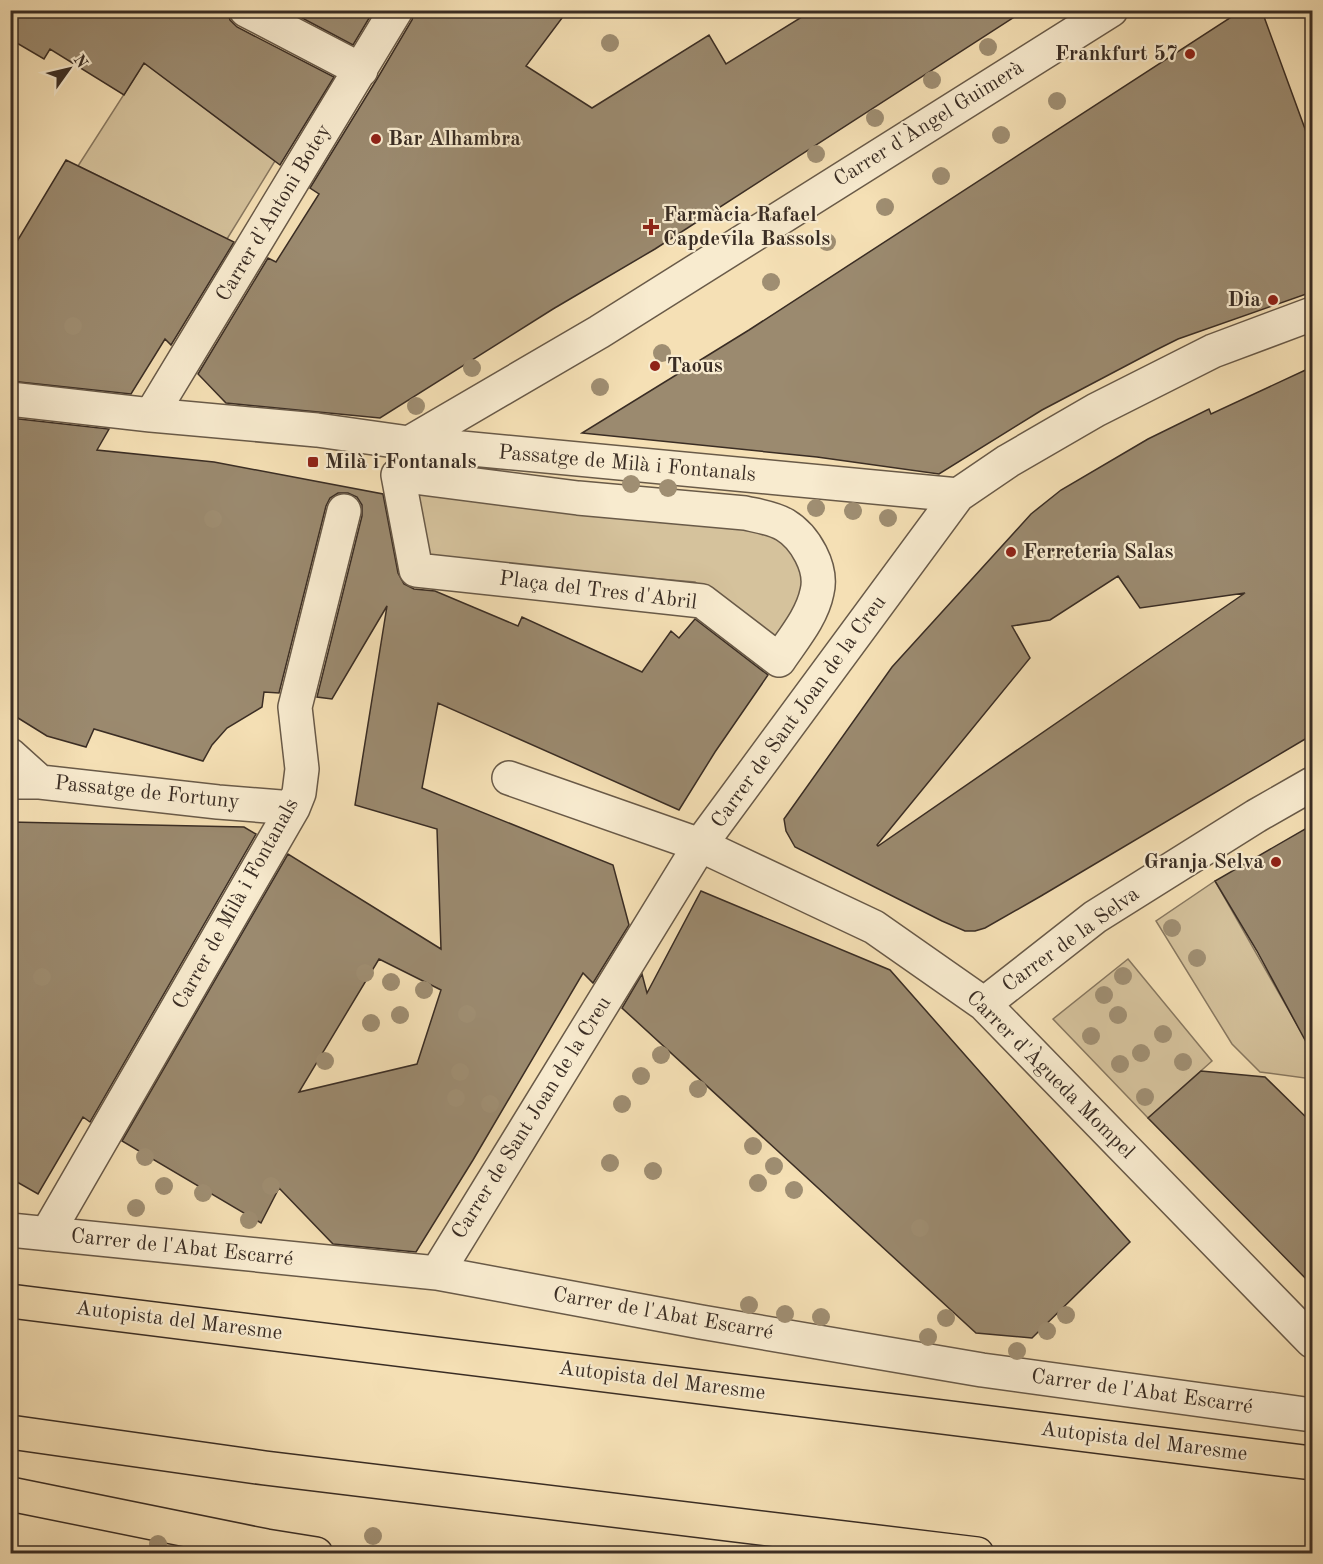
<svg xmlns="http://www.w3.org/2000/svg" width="1323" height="1564" font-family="'Old Standard TT',serif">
<rect width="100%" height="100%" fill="#f5e0b5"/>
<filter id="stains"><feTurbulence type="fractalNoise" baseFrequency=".00333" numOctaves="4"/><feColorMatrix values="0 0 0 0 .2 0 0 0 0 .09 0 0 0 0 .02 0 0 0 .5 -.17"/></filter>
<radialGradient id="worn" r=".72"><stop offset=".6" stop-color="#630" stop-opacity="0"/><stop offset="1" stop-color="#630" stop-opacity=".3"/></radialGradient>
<path fill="#d5c29c" stroke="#887860" stroke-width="1.5" d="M144 63 275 161 227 239 78 166Z
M410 488 749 521 790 541 812 589 774 642 695 582 420 559Z
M1215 881 1300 1030 1312 1023V1079L1260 1072 1232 1044 1156 921Z
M1128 959 1212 1061 1148 1118 1053 1019Z"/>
<path fill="#9b8a6f" stroke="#3a2d24" stroke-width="1.5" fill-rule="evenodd" d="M10 10H227L230 20 237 27 334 77 280 165 144 63 124 95 50 49 44 59 10 39Z
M287 10H374L353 45Z
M415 10H568L526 66 592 108 709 35 726 64 813 10H1025L655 249 553 309 380 418 226 403 198 374 268 258 276 262 319 194 310 188 377 79 412 20Z
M1242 10 1263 14 1312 148V292L1178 339 1156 350 1042 410 939 474 817 457 582 433 749 330Z
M66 160 234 242 171 345 165 339 131 394 10 381V253Z
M1312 367V735L1041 896 985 928 975 931H965L942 921 795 847 786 831 784 819 892 667 1031 514 1061 490 1148 439 1209 409 1211 414ZM1118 576 1140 608 1245 593 878 846 877 845 1030 658 1012 626 1050 620Z
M10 418 109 429 97 450 214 462 383 494 398 573 404 584 414 589 435 591 518 626 522 617 642 672 671 631 679 638 695 619 768 675 715 752 679 810 438 703 422 788 613 865 629 925 593 983 583 973 473 1160 416 1252 333 1244 279 1188 261 1223 122 1141 288 854 441 949 437 829 355 805 387 606 332 699 317 697 362 516V505L357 497 348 493H338L330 498 326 506 279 693 264 692 262 707 227 728 212 745 203 761 94 729 86 747 47 736 10 713ZM379 959 441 990 417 1064 299 1092Z
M10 822 244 827 256 834 90 1122 83 1117 38 1194 10 1178Z
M1312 825V1053L1257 951 1215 881Z
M701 891 890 970 1130 1242 1032 1338 976 1333 622 1008 642 974 647 993Z
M1201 1071 1265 1077 1312 1123V1285L1148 1118Z"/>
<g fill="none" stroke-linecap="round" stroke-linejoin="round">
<defs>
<path id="minor" d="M246 10 361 70
M10 399 151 415 317 430 409 443 958 495
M151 415 396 10
M409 443 599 332 1111 10
M398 475 578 498 745 513C758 516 773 518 785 525 805 537 823 568 817 592 812 617 793 639 779 660L702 601 416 570Z
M10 755 40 782
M509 778 700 845 874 927 984 1004 1312 1341
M10 782H40L218 802 293 808
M984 1004 1095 917 1256 816 1312 784
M10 1230 437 1273 701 1322 982 1370 1312 1415
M47 1234 293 808 299 793 302 769 295 707 344 511
M437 1273 700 845 958 495 1008 461 1096 410 1213 351 1312 314"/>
<path id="highway" d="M10 1301 1312 1463
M10 1432 265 1468 977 1554
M10 1494 266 1546 316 1554"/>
</defs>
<use href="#minor" stroke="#695a48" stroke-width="36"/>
<use href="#highway" stroke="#3a2d24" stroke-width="36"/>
<use href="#minor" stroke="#f8ebcf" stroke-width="33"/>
<use href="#highway" stroke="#f5e0b5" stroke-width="33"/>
</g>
<g fill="#9f8e72">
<circle cx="610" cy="43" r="9"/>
<circle cx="988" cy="47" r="9"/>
<circle cx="932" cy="80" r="9"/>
<circle cx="1057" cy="101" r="9"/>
<circle cx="875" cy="118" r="9"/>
<circle cx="1001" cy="135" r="9"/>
<circle cx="816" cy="154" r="9"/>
<circle cx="941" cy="176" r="9"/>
<circle cx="885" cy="207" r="9"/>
<circle cx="827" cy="242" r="9"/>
<circle cx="771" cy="282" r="9"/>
<circle cx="73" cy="326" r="9"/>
<circle cx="662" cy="353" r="9"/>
<circle cx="472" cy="368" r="9"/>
<circle cx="600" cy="387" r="9"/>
<circle cx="416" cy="406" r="9"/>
<circle cx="631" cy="484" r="9"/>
<circle cx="668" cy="488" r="9"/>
<circle cx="816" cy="508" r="9"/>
<circle cx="853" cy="511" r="9"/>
<circle cx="888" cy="518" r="9"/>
<circle cx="213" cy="519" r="9"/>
<circle cx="1172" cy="928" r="9"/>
<circle cx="1197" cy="958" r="9"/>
<circle cx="365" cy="973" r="9"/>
<circle cx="1123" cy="976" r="9"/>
<circle cx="42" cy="977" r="9"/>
<circle cx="391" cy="982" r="9"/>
<circle cx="424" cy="990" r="9"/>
<circle cx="1104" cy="995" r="9"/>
<circle cx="467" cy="1014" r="9"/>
<circle cx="400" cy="1015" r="9"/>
<circle cx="1118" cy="1015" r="9"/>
<circle cx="371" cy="1023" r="9"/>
<circle cx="1163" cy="1034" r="9"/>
<circle cx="1091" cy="1036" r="9"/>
<circle cx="1141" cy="1053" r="9"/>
<circle cx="661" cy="1055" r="9"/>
<circle cx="325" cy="1061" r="9"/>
<circle cx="1183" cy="1062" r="9"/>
<circle cx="1120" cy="1064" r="9"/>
<circle cx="460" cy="1072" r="9"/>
<circle cx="641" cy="1076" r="9"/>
<circle cx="698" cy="1089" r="9"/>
<circle cx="1145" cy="1097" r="9"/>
<circle cx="456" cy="1098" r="9"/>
<circle cx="490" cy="1104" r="9"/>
<circle cx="622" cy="1104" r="9"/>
<circle cx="753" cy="1146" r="9"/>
<circle cx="145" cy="1157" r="9"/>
<circle cx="610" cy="1163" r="9"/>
<circle cx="774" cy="1166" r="9"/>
<circle cx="653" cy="1171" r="9"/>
<circle cx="758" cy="1183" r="9"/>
<circle cx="164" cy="1186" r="9"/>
<circle cx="271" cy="1186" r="9"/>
<circle cx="794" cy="1190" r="9"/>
<circle cx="203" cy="1193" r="9"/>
<circle cx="136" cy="1208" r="9"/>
<circle cx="249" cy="1220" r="9"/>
<circle cx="920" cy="1228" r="9"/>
<circle cx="749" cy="1305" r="9"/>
<circle cx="785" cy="1314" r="9"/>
<circle cx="1066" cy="1315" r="9"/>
<circle cx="821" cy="1317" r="9"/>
<circle cx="946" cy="1318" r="9"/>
<circle cx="1047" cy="1331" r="9"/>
<circle cx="928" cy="1337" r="9"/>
<circle cx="1017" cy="1351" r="9"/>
<circle cx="373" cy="1536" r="9"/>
<circle cx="158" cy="1544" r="9"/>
</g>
<g fill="#8f2418" stroke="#f8ebcf" stroke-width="2">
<circle cx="1190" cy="54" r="6"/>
<circle cx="376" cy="139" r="6"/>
<path d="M648 218h6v6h6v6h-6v6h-6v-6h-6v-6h6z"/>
<circle cx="1273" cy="300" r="6"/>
<circle cx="655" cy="366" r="6"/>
<rect x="307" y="456" width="12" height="12" rx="3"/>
<circle cx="1011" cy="552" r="6"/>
<circle cx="1276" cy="862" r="6"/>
</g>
<g text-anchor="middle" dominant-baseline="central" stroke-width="4.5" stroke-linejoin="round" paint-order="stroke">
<g font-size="21" font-weight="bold" fill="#3a2d24" stroke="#f8ebcf" text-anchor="start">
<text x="1178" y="54" text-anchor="end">Frankfurt 57</text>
<text x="388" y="139">Bar Alhambra</text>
<text x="663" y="215">Farmàcia Rafael<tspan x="663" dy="24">Capdevila Bassols</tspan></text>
<text x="1261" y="300" text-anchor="end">Dia</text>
<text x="667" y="366">Taous</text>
<text x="325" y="462">Milà i Fontanals</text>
<text x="1023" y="552">Ferreteria Salas</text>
<text x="1264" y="862" text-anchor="end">Granja Selva</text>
</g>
<g font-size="21" fill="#3a2d24" stroke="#f8ebcf">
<text transform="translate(929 124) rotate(-32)">Carrer d'Àngel Guimerà</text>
<text transform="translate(274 213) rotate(-59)">Carrer d'Antoni Botey</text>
<text transform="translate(627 464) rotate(5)">Passatge de Milà i Fontanals</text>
<text transform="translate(598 591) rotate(7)">Plaça del Tres d'Abril</text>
<text transform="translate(799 712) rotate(-54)">Carrer de Sant Joan de la Creu</text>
<text transform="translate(147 793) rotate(6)">Passatge de Fortuny</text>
<text transform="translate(236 904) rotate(-61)">Carrer de Milà i Fontanals</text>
<text transform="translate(1071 940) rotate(-36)">Carrer de la Selva</text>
<text transform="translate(1050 1075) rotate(45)">Carrer d'Àgueda Mompel</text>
<text transform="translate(532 1118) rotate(-58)">Carrer de Sant Joan de la Creu</text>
<text transform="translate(182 1248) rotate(6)">Carrer de l'Abat Escarré</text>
<text transform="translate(663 1314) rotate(10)">Carrer de l'Abat Escarré</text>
<text transform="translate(179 1321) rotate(7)">Autopista del Maresme</text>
<text transform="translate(662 1381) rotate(7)">Autopista del Maresme</text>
<text transform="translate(1142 1392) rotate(8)">Carrer de l'Abat Escarré</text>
<text transform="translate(1144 1442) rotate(7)">Autopista del Maresme</text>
</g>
</g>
<rect width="1323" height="1564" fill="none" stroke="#f5e0b5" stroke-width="36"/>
<rect x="12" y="12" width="1299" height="1540" fill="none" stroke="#3a2d24" stroke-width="3"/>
<rect x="18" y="18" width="1287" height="1528" fill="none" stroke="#3a2d24" stroke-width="1.5"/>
<g transform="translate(69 69) rotate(56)" stroke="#f8ebcf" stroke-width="4.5" paint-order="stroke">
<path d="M0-4.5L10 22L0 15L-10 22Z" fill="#3a2d24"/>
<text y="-9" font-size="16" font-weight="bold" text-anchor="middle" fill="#3a2d24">N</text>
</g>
<rect width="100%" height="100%" filter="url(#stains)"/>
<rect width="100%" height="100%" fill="url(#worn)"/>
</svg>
